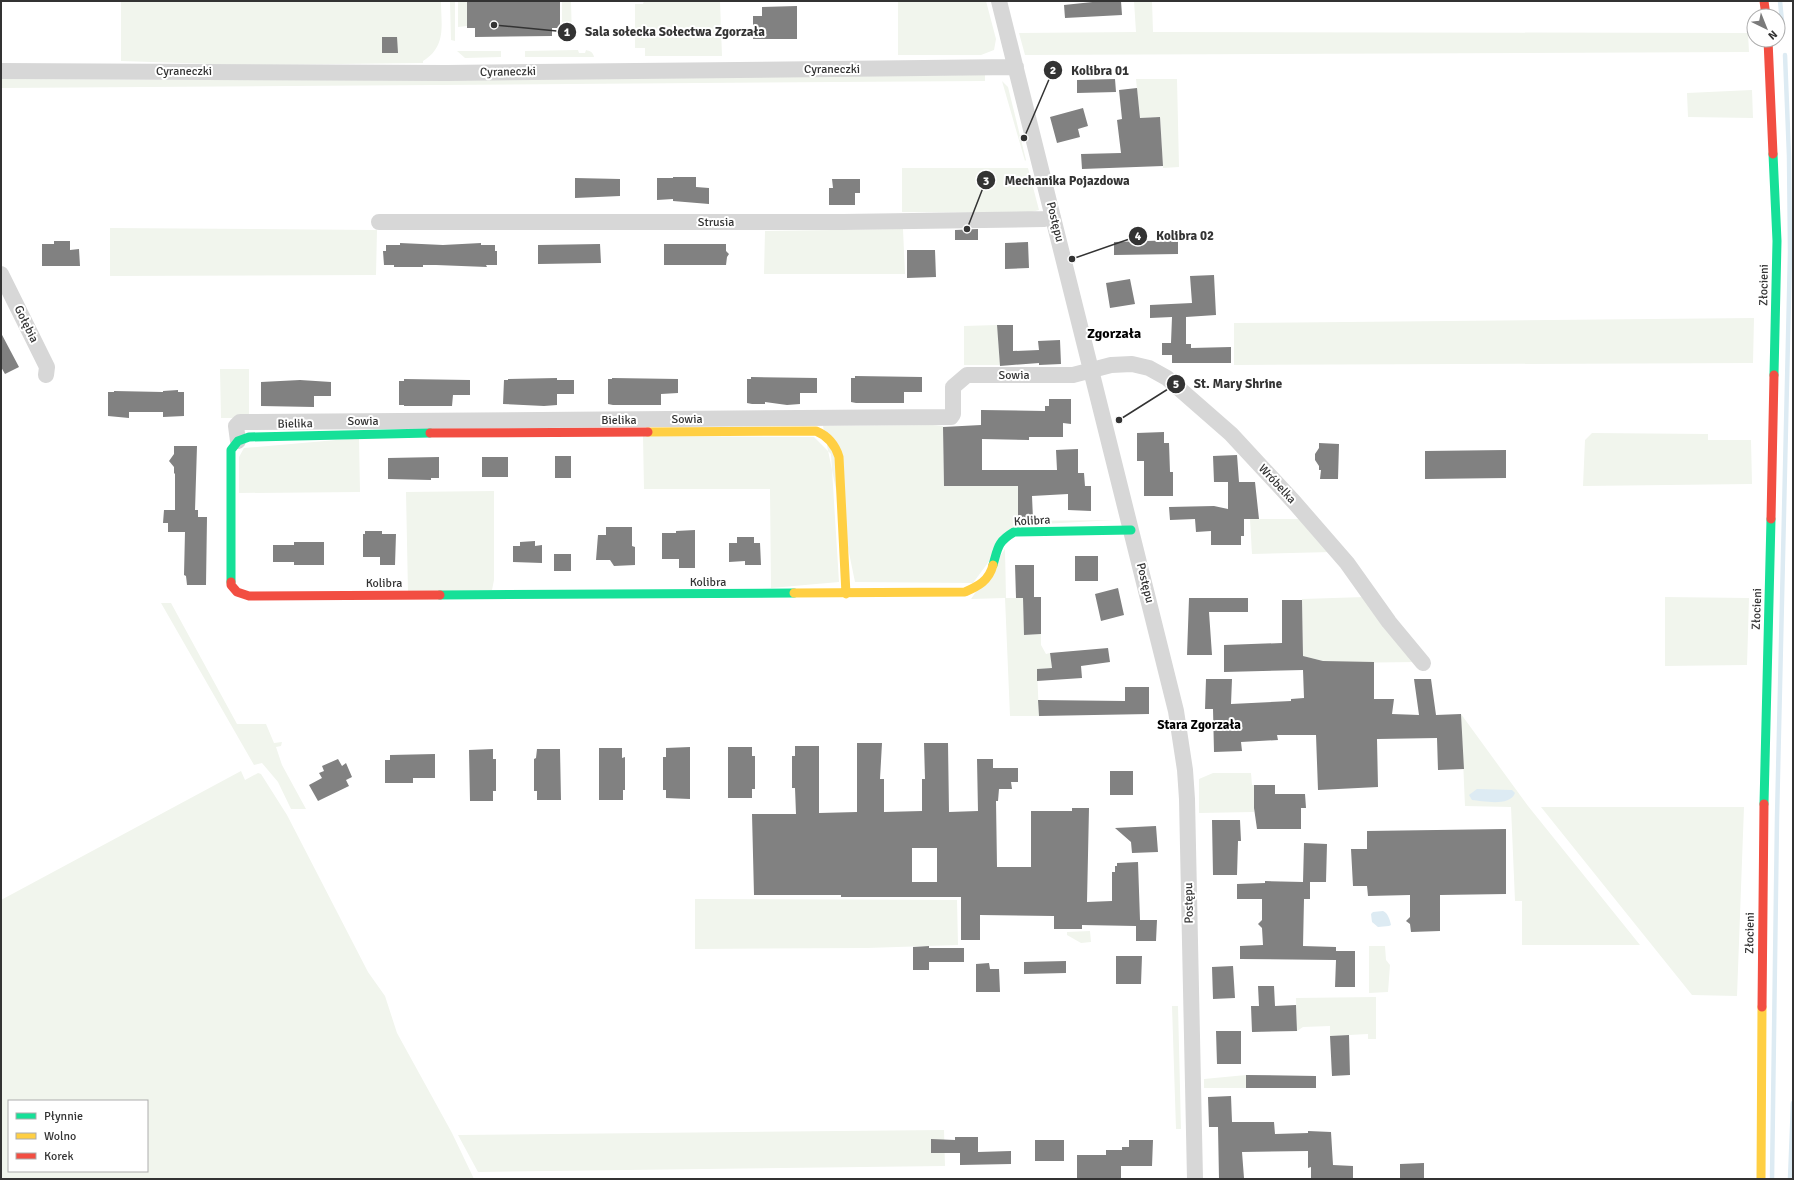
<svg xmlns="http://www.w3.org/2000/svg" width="1794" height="1180" font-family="Signika,sans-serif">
<rect width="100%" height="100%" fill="#fff"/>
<path fill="#f1f5ed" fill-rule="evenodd" d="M121 1H441C441 25 447 46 423 61V63L243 65 121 61Z
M450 1H455V41L451 40Z
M458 1H497H467V26L458 27Z
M562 1H571L572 40 562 28Z
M644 1H720L722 56H645V48H635V4H643Z
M898 1H986L996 39 994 50 981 55H898Z
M1134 1H1152L1153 32 1748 33 1749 52 1025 55 1019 33 1136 32Z
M578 50 579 53H585L586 50C590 51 593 52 594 57H525V51Z
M457 51H501V57L465 58Z
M985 75V81L1 88V79L254 80Z
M1136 79H1177L1179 167 1163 168 1160 117 1140 118Z
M1002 81 1008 87 1026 160 1025 161Z
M1752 90 1753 118 1688 117 1687 93Z
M902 168H1028L1039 210 1028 213 902 212Z
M110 228 377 230 376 275 110 276Z
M903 229 905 274H764L765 231Z
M1754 318 1753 363 1234 365V323Z
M997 325 1000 365H964V326Z
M220 369H249V418H221Z
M933 425 943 426 944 486H1018V521L1115 520 1025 525 990 560 973 583 855 582 823 426Z
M1592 433 1708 434V440H1751L1752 484 1583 486 1585 440Z
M643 436 814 437 831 454 839 582 771 588 770 489H644Z
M359 438 360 492 239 493V457L244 448Z
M494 491V580L492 590 408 592 406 492Z
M1250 519H1303L1332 552 1252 554Z
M1005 549 1006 598H1023L1024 635 1041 634V645L1046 654 1050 653 1052 668 1037 669 1039 716H1010L1005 598 971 599Z
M1365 597 1417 662 1334 663V662L1323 661 1303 656 1302 599Z
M1665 597 1749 598 1747 665 1665 666Z
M161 603H171L237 724H266L274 743 282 742 281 746 276 747 282 765 306 809H291L278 782 262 763 254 765Z
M1461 714 1528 806 1640 945H1522V901H1515L1511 807 1465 806Z
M241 771 245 780 258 773 261 774 287 815 368 972 385 996 397 1033 452 1133 474 1179H1V900ZM9 1101H147V1171H9Z
M1213 773H1251L1252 785H1254V812L1199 813V779Z
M1541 807H1744L1737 996 1692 995Z
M695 899 957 900 958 945 867 948 695 949Z
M1090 931 1091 942 1081 943 1067 935V932Z
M1369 946H1385L1386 960 1390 965 1388 992 1369 993Z
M1376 997V1039H1368V1034L1330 1036V1026L1303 1027 1297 1031 1296 998Z
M1172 1006H1178L1181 1129H1176Z
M1246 1075V1088H1204V1079Z
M944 1130 945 1166 478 1172 458 1135Z"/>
<path fill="#ddebf3" d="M1477 789 1512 790 1515 793C1510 807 1483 801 1472 800L1469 795Z
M1383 911C1388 913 1390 920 1391 925L1389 926 1378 927 1372 922 1371 914 1373 912Z"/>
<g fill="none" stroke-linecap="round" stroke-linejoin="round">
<path stroke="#ddebf3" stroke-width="4.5" d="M1780 1 1783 32
M1772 1179 1777 818 1790 252 1789 156 1785 55
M1790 1179 1793 1103"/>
</g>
<path fill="#818181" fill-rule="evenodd" d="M467 1H560V28H552V36L475 37V28H467Z
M1102 1H1121L1122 15 1065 18 1064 5Z
M797 6V39H753V16H762V7Z
M382 37H397L398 53H382Z
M1115 79 1116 92 1077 93V80Z
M1137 88 1140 118 1160 117 1163 166 1082 169 1081 154 1121 153 1117 120 1122 119 1119 90Z
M1083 108 1088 126 1078 129 1080 137 1057 143 1050 117Z
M673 177H696V187L709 188V204L673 201V199L657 200V178H673Z
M575 178 620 179V196L575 198Z
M832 179H860V193H855V205H829V188H833Z
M978 229V240H955V230Z
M1178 240V254L1114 255V242Z
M54 241H70V250L79 249 80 266H42V244H54Z
M1028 242 1029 268 1005 269V243Z
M400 243 443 245 481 243V245H495V251H497V265H486L487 267 436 265H423V267H394V265H384L383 251H386V245H400Z
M600 244 601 263 538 264V245Z
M664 244H726V251L729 254 727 257 726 265H664Z
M907 250H935L936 277 907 278Z
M1214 275 1216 315 1186 317V344H1191V348L1231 347V363H1172V355H1162V343H1171L1172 317 1150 318V305L1192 303 1190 276Z
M1130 279 1135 304 1110 308 1106 283Z
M997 325H1013V351L1039 350 1038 341 1060 340 1061 364 1039 365V363L1000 366Z
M1 333 19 367 5 374 1 367Z
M855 376 922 377V392H904V403H856L851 402V378H855Z
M751 377 817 378V393H800V404L787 405 765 402V404H752L747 403V379H751Z
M557 378V380H574V394H557V405L544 406 503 404 504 380H508V379Z
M612 378 678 379V393L661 394V405H613L608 404V379H612Z
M404 379 470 380V395H453L452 406H404V405H399V381H404Z
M300 380 331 382V396H314V407L261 406V382Z
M178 390V392H184V416L163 417V412H129V418L108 416V392H114V391L163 392V391Z
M1049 399H1071V424L1063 423V437H1029V440L982 439V470H1057L1056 450 1078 449V473H1084L1085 486H1091V511L1068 510V494L1032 496 1033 519H1018V486H944L943 427 981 425V410L1045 411V406H1049Z
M1164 432V443H1169L1170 472H1173V496H1144V461H1137V433Z
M1319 443 1339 444 1338 479H1320L1321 470H1319V466L1315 460V454L1319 448Z
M174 446H197L195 510H198V517H207L206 585H187L186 576 184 575 185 532H168V523H163L164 510H175V474L174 473V467L169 461 174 454Z
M1506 450V478L1425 479V451Z
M1237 455 1239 482H1255L1259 519H1244V536H1241V545H1211V531L1196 532 1195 519 1170 520 1169 507 1214 506 1228 509V482H1214L1213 456Z
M555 456H571V478H555Z
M439 457V478H431V480L388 479V458Z
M482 457H508V477H482Z
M606 527H632V546L635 547V565L614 566 610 560H596L598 535H606Z
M695 530V568H679V559H662V533H676V531Z
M365 531H382V534H396L395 565H380V557H363V534H365Z
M737 537H754V543H760L761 565H745V561L729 562V543H737Z
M535 541V546L542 545V563L513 562V546H520V542Z
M294 542H324V565H294V562H273V545H294Z
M554 554H571V571H554Z
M1075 556H1098V581H1075Z
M1015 565H1034V597H1041V634L1024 635 1023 598H1024H1016Z
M1118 588 1124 615 1101 621 1095 594Z
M1189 598H1248V612H1209L1212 655H1187Z
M1282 600H1302L1303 656 1323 661 1374 662V699H1394L1392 714 1419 715 1414 679H1431L1436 715 1461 714 1464 769 1438 770 1437 738 1377 739 1378 787 1318 790 1316 735H1277L1278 740 1241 742 1242 751 1214 752 1213 709H1205L1206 679H1232L1231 704 1291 701V699L1304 698 1303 670 1224 672V645L1282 643Z
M1108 648 1110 662 1081 666 1082 678 1037 681V669L1052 668 1050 653Z
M1125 687H1149V714L1039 716 1038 700 1125 701Z
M857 743H882L880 779H884V812L922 811V779H925L924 743H948L949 812 978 811 977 759H993V768H1018V782H1011L1012 789H999L998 801H996L997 867H1031V811H1072V808H1089L1087 902 1112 901V872H1115V866H1117V863L1138 862 1140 920H1157L1156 941H1136V926L1082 925V929H1054V916L980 915V940H961V897H841V895H754L752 814H796L795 788H792V756H795V746H819V813L857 812ZM912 848H937V882H912Z
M690 747V799L666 798V790H663V757H666V748Z
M728 747H752V756H755V789H752V798H728Z
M599 748H622V758L625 757V790H623V800H599Z
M493 749V759H496V791H493V801H470L469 750Z
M537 749H560L561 800H537V791H534V759L536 758Z
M435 754V778H413V783H385V760H390V755Z
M338 759 342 766 346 763 352 777 346 780 349 786 318 801 309 785 322 778 319 773 324 771 322 766Z
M1110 771H1133V795H1110Z
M1254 785H1275V794H1305L1306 808H1301V829H1257L1254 808Z
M1212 820H1240L1241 841H1238L1237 875H1213Z
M1156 826 1158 852 1132 853 1131 842 1115 828Z
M1506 829V894L1440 895V931L1411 932 1410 924 1406 921 1410 917V895L1368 896 1367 886H1353L1351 849H1367V831Z
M1304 843 1327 844 1326 882H1310V899H1304L1303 946 1336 947V953V951H1355V987H1335L1336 960 1240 959V946L1263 945 1262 928 1258 924 1262 920V899H1237V884L1265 883V881L1303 882Z
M929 946V948H964V962H929V970H913V947Z
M1116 956H1142L1141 984H1116Z
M1066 961V973L1024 974V962Z
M989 963 990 969H999L1000 992H976V964Z
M1233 966 1235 998 1213 999 1212 967Z
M1258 986H1274L1275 1006 1296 1005 1297 1031 1252 1032 1251 1006H1259Z
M1216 1031H1241V1064H1217Z
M1349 1035 1350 1075 1332 1076 1330 1036Z
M1246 1075 1316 1076V1088H1246Z
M1231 1096 1232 1122H1274L1275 1134 1308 1133V1131L1331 1132 1333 1165 1353 1166V1179H1311V1167L1308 1168V1151L1242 1152 1244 1178 1219 1179 1218 1127H1209L1208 1097Z
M955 1137H978V1152L1011 1151V1164L960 1165V1153H931V1139L955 1140Z
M1035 1140H1064V1161H1035Z
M1129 1140H1153L1152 1166H1121V1179H1077V1155H1106V1150H1122V1147H1129Z
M1424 1163V1179H1400V1164Z"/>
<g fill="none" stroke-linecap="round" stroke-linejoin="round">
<path stroke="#d7d7d7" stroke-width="16" d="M999 1 1176 711 1185 770 1187 799 1195 1179
M1 71 447 73 1016 67
M379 222H843L1044 219 1053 217
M1 274 47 367 46 375
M238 441 236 426 240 422H249L951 417 953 414V387L967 375H1073L1111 365 1132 364 1149 368 1167 378 1231 434 1294 502 1347 563 1389 622 1423 663"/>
<path stroke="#16e098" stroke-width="9" d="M1773 154 1777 241 1774 375
M993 565C998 548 997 542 1014 532L1131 530
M231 582V450L238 441 249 437 430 433
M440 595 794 593
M1764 804 1771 519"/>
<path stroke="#ffcf43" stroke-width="9" d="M648 432 816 431C828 436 835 444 839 457L846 594
M794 593 965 592C978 586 989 581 993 565
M1761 1179 1762 1007"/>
<path stroke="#f24e42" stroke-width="9" d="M1764 1 1766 16
M1768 40 1773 154
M430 433 648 432
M1771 519 1774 375
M231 582V585L237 592 249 596 440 595
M1762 1007 1764 804"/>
</g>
<g text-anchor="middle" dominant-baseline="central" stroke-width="4" stroke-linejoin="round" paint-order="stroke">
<g font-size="12" fill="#333" stroke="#fff">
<text x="832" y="69">Cyraneczki</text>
<text x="184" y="71">Cyraneczki</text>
<text transform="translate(508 72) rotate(-1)">Cyraneczki</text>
<text x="716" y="222">Strusia</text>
<text transform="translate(1055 222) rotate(76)">Postępu</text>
<text transform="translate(1764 285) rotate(-89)">Złocieni</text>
<text transform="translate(26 324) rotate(64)">Gołębia</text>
<text x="1014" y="375">Sowia</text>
<text x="687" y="419">Sowia</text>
<text x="619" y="420">Bielika</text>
<text x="363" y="421">Sowia</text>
<text transform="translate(295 424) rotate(-1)">Bielika</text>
<text transform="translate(1277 484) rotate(47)">Wróbelka</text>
<text transform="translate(1032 521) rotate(-3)">Kolibra</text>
<text x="708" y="582">Kolibra</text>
<text x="384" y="583">Kolibra</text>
<text transform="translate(1145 583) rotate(76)">Postępu</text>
<text transform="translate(1757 609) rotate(-88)">Złocieni</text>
<text transform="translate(1189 903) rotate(-91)">Postępu</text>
<text transform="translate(1750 933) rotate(-89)">Złocieni</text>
</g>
<g font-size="13" font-weight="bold" fill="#000" stroke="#fff">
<text x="1199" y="725">Stara Zgorzała</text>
</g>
<g font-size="14" font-weight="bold" fill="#000" stroke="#fff">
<text x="1114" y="333">Zgorzała</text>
</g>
</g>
<path fill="none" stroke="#333" stroke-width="1.5" d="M494 25L567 32M1024 138L1053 70M967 229L986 180M1072 259L1138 236M1119 420L1176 384"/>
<g fill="#333" stroke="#fff" stroke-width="1.5">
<circle cx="494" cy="25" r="4"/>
<circle cx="1024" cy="138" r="4"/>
<circle cx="967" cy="229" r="4"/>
<circle cx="1072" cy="259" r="4"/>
<circle cx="1119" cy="420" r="4"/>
<circle cx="567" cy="32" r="10"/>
<circle cx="1053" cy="70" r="10"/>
<circle cx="986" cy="180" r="10"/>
<circle cx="1138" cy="236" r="10"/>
<circle cx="1176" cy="384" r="10"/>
</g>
<g font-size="12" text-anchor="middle" font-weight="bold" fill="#fff">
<text x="567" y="36">1</text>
<text x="1053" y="74">2</text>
<text x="986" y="185">3</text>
<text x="1138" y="240">4</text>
<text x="1176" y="388">5</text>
</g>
<g font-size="13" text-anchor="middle" font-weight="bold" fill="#333" stroke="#fff" stroke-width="4" stroke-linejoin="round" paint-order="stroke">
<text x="675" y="36">Sala sołecka Sołectwa Zgorzała</text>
<text x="1100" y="75">Kolibra 01</text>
<text x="1067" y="185">Mechanika Pojazdowa</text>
<text x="1185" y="240">Kolibra 02</text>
<text x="1238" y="388">St. Mary Shrine</text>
</g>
<rect width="1794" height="1180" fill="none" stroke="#333333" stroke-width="4"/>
<rect x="8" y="1100" width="140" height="72" fill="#ffffff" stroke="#adadad"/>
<rect x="16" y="1113" width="20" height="6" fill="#16e098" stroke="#adadad"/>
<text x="44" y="1120" font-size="12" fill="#333333">Płynnie</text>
<rect x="16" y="1133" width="20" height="6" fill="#ffcf43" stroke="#adadad"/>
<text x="44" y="1140" font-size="12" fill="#333333">Wolno</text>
<rect x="16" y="1153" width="20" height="6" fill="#f24e42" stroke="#adadad"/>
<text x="44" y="1160" font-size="12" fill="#333333">Korek</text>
<g transform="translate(1766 28) rotate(137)"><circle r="19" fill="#ffffff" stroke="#adadad"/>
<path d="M0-3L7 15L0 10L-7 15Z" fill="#7a7a7a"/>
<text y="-6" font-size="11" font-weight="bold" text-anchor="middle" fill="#333333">N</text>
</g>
</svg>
